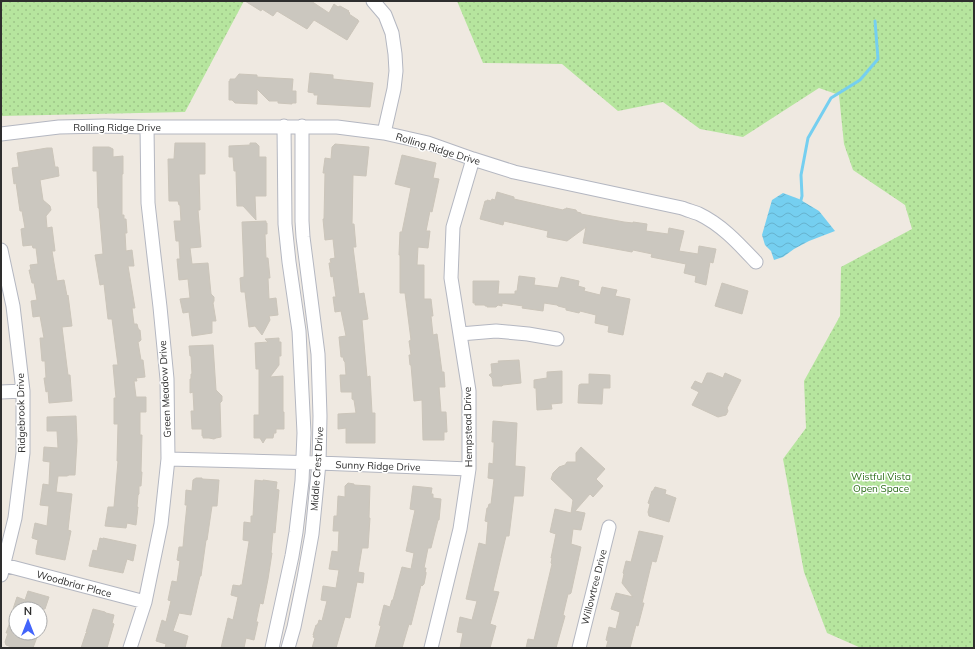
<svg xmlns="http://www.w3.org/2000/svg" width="975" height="649" font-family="Mulish,sans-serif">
<defs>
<pattern id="park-dots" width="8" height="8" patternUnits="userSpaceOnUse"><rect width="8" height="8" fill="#b6e59e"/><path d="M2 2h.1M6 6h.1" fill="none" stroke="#9dc588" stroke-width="1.8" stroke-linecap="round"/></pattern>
<pattern id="water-waves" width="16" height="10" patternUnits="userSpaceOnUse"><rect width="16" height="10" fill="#75cff0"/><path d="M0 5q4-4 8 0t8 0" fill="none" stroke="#66b2ce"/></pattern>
</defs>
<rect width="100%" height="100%" fill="#efe9e1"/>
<path fill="url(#park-dots)" d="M1 1H244L185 112 1 116Z
M457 1H974V648H861L827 633 804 572 783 459 806 428 804 381 840 316 841 267 912 229 905 205 853 170 844 144 839 95 819 88 743 137 700 129 663 102 618 111 562 64 483 63Z"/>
<path fill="url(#water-waves)" d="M783 193 799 199 819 211 835 231 809 241 794 249 783 257 774 260 771 251 765 245 762 235 772 200Z"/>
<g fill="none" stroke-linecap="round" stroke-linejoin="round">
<path stroke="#75cff0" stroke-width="3" d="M800 204 802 196 801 175 808 138 831 98 860 80 878 59 875 21"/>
</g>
<path fill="#cbc7bf" stroke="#cbc5ba" d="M245 1H311L329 13 334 4 338 7 340 6 349 11 348 12 350 13 349 14 358 20H357L359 21 347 40 314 20 307 29 277 11 273 16 262 9 261 11Z
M310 73 333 75V79L373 83 370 107 317 104 318 95H314V93L308 92Z
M239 74 257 75V77L293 79 292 91H296V103H292V104L278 103V101H269L257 89V104L235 103 232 100H229V81H230V79H235Z
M175 143H205V174H199L200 210H198L201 247 190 248 192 264 208 263 211 294 214 297V301L213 303 216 321H212V333L192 336 189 312 183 313 180 299 190 298 188 279 179 280 177 259H180L179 241H176L174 221H181L180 205H179L178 201H169L168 159H174Z
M250 143H256L259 146V157H266V196H255L256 220 243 206H237L236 171H234L233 157H229V146L250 145Z
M335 144 369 147 366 176 353 175 352 224H354L356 247H353L359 294 364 293 368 319 362 320 367 377 370 376 372 413H375V443H346V428L338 429V414L356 413 354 400 352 399V392H341L340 375H346L345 362 344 361 343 357H341L339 337 346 336 341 311 335 312 333 297H336L333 276 331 277 329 263H331L330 259 335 258 333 239 325 240 323 219H324L325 173H323L325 158 331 159 332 147Z
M93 147H109L113 149V157L123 156V174H122V215H124V219H126L127 233H125L126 251 132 250 134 266H128L135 308H132L134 324H137L138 328 139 330H140L141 340 140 341 138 342 141 360H143L145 377 136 378 137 381H134L136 397H146V412H140V435H142L141 472H142L141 486H139V494L138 495 137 507H138L136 525 127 523 126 528 105 526 108 507H114L118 461H117L118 424H114V398H116L113 365H118L112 319H108L104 284 100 285 95 255 103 254 99 208H98L97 171H93Z
M47 148H52L55 167H58L59 176 40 180 43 200 50 206 51 210 46 216 47 228 52 227 55 251H52L57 281 64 280 67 296 68 295 72 326 62 327 68 375H70L72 401 49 403 48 391 46 392 44 378H46L45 361H42L40 338H44L40 316 33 317 31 301 37 300 34 283H32L29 270H31L30 265 38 264 36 248H33L32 245 23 246 21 229 25 228 22 211H20L16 183 14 184 12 168 19 167 17 153Z
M402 155 436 163 433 178 439 179 432 212 430 211 426 231H430L428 248 418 247 417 265H424V299H431L433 316H431L433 335 437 334 442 372H444L445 387H439L441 412H446L447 432H444V440H423L422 400 414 401 411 365H410L409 355H411L409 341 411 340 405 293H400V255H399L400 232H402L411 188 395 184Z
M497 192 514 197V199L563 210 564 209H566V208L576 210 577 212 581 213V214L624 222 633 223V222L647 224 646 231 668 234 669 228 684 231 679 251 698 254 699 246 716 249 713 263 710 262 706 285 695 282 696 276 684 273 686 264 651 257 652 254 633 250 632 252 583 243 586 227 567 241 547 237 548 231 504 221 503 225 480 219 485 201H487V200L491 201 492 199 495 200Z
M266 221V223H267V234H265L266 258H268L270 278H268L269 299 276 298 278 315 269 316 270 320 262 335 255 326 249 327 245 292H241L240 278 244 277V271L242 222Z
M519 276 535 278 534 285 558 288 561 277 579 281 578 286 585 288 584 291 600 295 602 287 617 290 615 296 630 299 623 335 608 332 609 326 595 323 596 315 580 311 579 313 566 310V308L558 306 557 305 544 303 543 311 522 308 523 306 502 303V306L498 305 496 307H487V306H485V305H475V303H473V281H499L498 294H515V291H517Z
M722 283 748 291 742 314 715 306Z
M279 338V342H281V356H279V365L270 377 283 376V412H284V429H276V433H274L273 438H266L263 443 260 438H254V415H259V369H256L255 343 268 342 265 339Z
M213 345 216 390 222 396V401L220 403 221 437 216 438 214 439 209 438H203V436H202V429H192L191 411H194L193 392 190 393V379H191V374H192L191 356H190L189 346Z
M519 360 521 383 503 385 502 386H493L492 378 489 375 492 373 491 364 499 363 498 361Z
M562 371V403L551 404 552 409 537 410 536 388H534V380L547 378V372Z
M707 373H711L723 378 725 373 741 380 727 408 728 411 726 415 718 417 692 405 699 392 691 388 695 381 702 384Z
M589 374 610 375V388H603L602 404 578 403 579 385 581 384H589Z
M76 416 77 441 75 475H69L67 476H58L56 492 72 494 68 530 71 531 65 560 36 554V550L38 540 32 538 35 523 47 526 49 506 40 505 43 484 49 485 50 462 43 461 44 447 58 448 57 431H47V417Z
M493 421 517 423 515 466 525 467 523 496H514L509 536H506L493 591 499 592 490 624 496 626 490 648H460L463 633 457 632 460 617 472 620 477 601 466 599 479 543 486 545 488 522 485 521 487 508H488L489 504H491L494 479 488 478 489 463 493 464 494 446V442H492Z
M581 447 605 469 596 479 603 486 593 497 590 494 575 511 585 513 581 530 573 529 571 544 581 547 571 593 570 594H568L563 615 565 616 556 648H526L528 639 534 640 552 564 551 563 552 558H551L556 534 550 532 555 509 571 513 573 500 551 479 553 473 559 467 565 465 567 462H576V453Z
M196 478H202V479L219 480 217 506H212L207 540H206L201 576H200L191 615 179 613 173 631 188 636 185 648H165L166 644 156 641 162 620 166 622 171 601 168 600 172 581 177 582 180 561 177 560 179 547H183L185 524 187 505H185L186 490 192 491 193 480Z
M255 480 263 481V480L277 482 276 489 279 490 275 533 273 532 271 553H272L268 579 263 604 260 603 256 622H258L254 640 246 638 244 648H221L228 618 233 620 238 597 231 595 233 585 240 586V585H242L249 542V541L243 540 244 522 251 523V516H253Z
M348 483 354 484V485L370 486 369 518H370L368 548H362L358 572 364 573 363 583 357 582 350 618 345 617 336 648H312L315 638 313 637 314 635H313L316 625 317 626V624H318L319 620 322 621 327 601 321 600 323 586 336 588 339 570 329 569 332 551 338 552 339 531H333L334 516H337L338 496 345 497V486Z
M413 486 432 488 431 494H433V498L441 499 439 520H438L431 548H428L424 568H426L425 572H426V574L424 584 422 586 421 585 411 625 409 624 402 648H375L381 626 379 625 384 605 390 607 392 600H393L402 567 411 569 414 553 406 551 415 510 410 509Z
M655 487 666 490 665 494 676 498 669 522 649 516 648 512 650 504 648 503 652 491H653Z
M639 531 663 536 656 562 652 561 642 603H644L638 626 636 625 630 648H606L608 641 606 640 609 627 616 629 620 612 611 609 616 593 633 597 622 583 624 574 623 573 626 561 631 562Z
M100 538 103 539V538L136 545 133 561 127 559 123 573 89 566 93 550 97 551Z
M28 591 49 597 45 609H16V633H33L32 636 37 637 33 648H14L6 645 5 642 8 633H6L15 609H13L17 597 25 600Z
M93 609 105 612 106 613 114 615 112 623 114 624 107 648H81L86 633H88L86 632Z"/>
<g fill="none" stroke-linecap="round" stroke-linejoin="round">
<defs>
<path id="minor" d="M373 1 385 15 392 33 395 54 396 71 394 89 384 133
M1 134 59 127 105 126 147 127H337L384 133 428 143 473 159 514 172 682 208C687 210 694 212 699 214 722 225 739 244 756 262
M1 250 13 306 23 391V453L15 518 1 575
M460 334 496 331 528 334 557 339
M1 392 23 391
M168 459 319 463 469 469
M4 565 145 602
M130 648 145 602 161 524 168 459 167 379 160 307 154 256 148 203 147 127
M272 648 292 556 296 532 302 481 304 433 299 331 289 262 285 224 284 126
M288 648 294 627 304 578 312 534 319 463 320 416 318 354 303 237 302 221V126
M431 648 460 529 469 469V391L451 278 453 227 473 159
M579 648 609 527"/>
</defs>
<use href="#minor" stroke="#b4b7c1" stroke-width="15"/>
<use href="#minor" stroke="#fff" stroke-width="13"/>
</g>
<g text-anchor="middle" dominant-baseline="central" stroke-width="3" stroke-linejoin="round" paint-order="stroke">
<g font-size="10" fill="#2e2e2e" stroke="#fff">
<text x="117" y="127">Rolling Ridge Drive</text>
<text transform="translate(438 149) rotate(17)">Rolling Ridge Drive</text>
<text transform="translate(165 389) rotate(-93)">Green Meadow Drive</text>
<text transform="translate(21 413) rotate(-91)">Ridgebrook Drive</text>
<text transform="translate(468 427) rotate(-91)">Hempstead Drive</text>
<text transform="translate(378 466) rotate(2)">Sunny Ridge Drive</text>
<text transform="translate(317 469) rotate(-86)">Middle Crest Drive</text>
<text transform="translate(74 584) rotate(15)">Woodbriar Place</text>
<text transform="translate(594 587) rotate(-76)">Willowtree Drive</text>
</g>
<g font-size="10" fill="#2c6e1b" stroke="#fff">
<text x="881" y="476">Wistful Vista<tspan x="881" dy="12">Open Space</tspan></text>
</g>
</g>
<rect width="975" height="649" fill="none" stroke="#2e2e2e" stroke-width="4"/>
<g transform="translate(28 621)"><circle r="19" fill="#ffffff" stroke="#ababab"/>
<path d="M0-3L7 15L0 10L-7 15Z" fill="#4264fb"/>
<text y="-6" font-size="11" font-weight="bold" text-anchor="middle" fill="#2e2e2e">N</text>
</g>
</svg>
